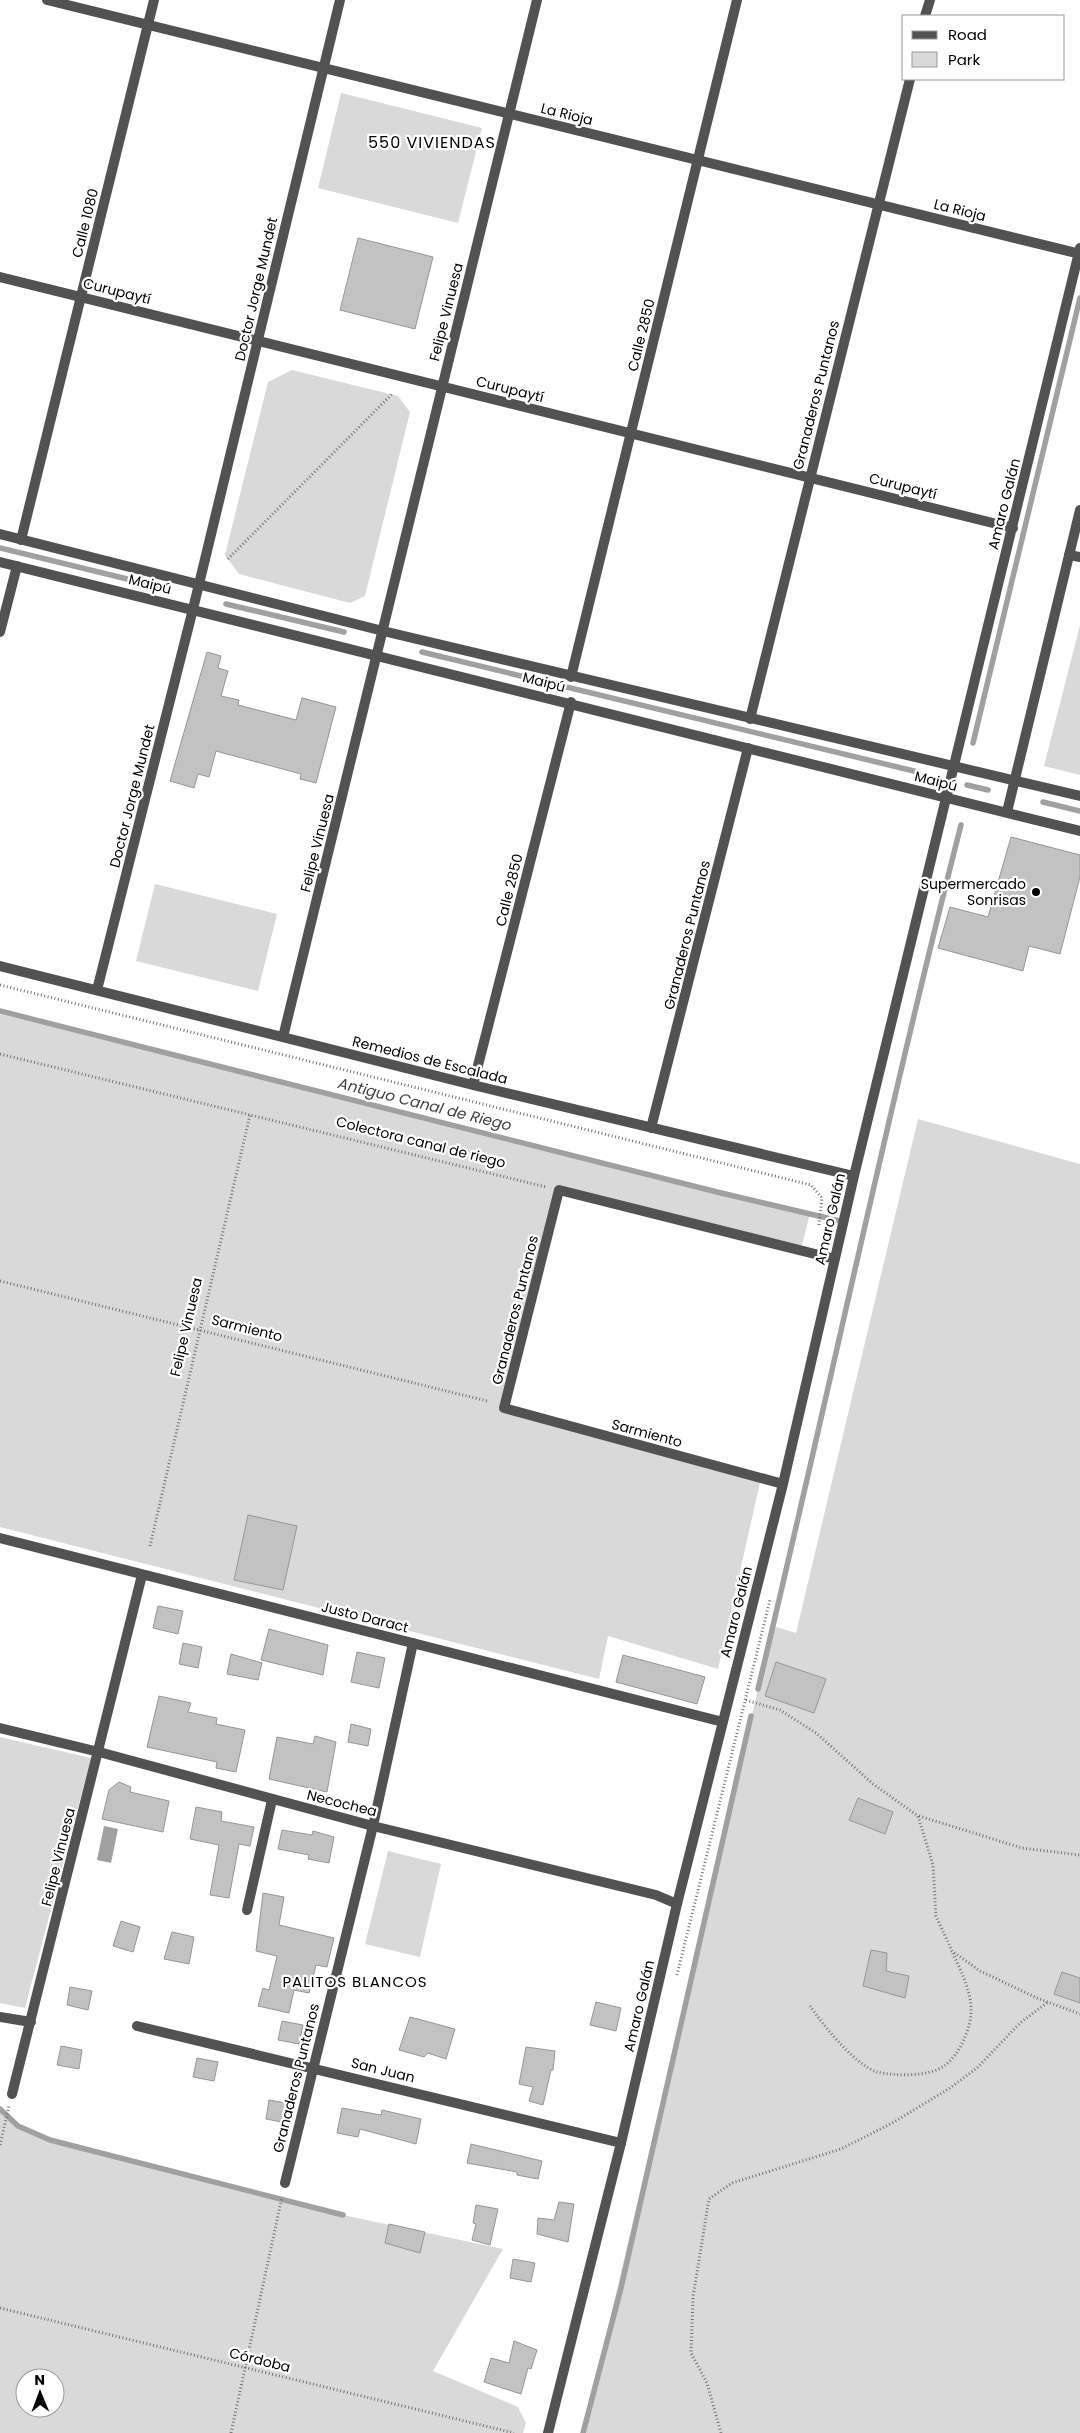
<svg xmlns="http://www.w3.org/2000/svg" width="1080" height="2433" font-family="Poppins,sans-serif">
<rect width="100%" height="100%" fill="#fff"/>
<path fill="#d9d9d9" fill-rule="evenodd" d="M341 93 482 128 458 223 318 188Z
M292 370 398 396 410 412 365 596 350 603 239 574 225 555 268 382Z
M1080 625V775L1044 766Z
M155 884 277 914 258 991 136 961Z
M0 1014 810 1214 801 1249 559 1190 504 1408 761 1478 718 1669 608 1636 599 1679 0 1527Z
M918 1119 1080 1164V2433H583C647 2164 709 1895 773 1626L796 1633Z
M0 1737 91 1758 25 2008 0 2003Z
M388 1851 441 1864 420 1957 365 1944Z
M0 2109 18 2126 50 2140 343 2215 503 2249 433 2371 518 2407 526 2423 523 2433H0ZM25 2378H55V2408H25Z"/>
<path fill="#a0a0a0" d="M104 1826 118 1829 111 1863 97 1860Z"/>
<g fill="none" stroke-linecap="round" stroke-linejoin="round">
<path stroke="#a0a0a0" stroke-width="5.5" d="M0 548 164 588
M226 604 344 632
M422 652 918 772
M973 743 1080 298
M967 785 988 790
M1043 802 1080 811
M0 1011 717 1192 844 1222
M758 1689C827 1401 888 1111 961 825
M0 2109 18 2126 50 2140 343 2215
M583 2433 621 2288 751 1716"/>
</g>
<path fill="#c2c2c2" stroke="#969696" d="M358 238 433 257 415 329 340 310Z
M207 652 221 656 218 668 228 671 221 696 239 700 238 705 296 720 302 698 336 707 316 783 300 779 301 774 216 751 209 777 198 774 194 788 170 781Z
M1011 837 1080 855V877L1060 954 1029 946 1023 971 938 948 950 907 988 917Z
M248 1515 297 1526 283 1590 234 1580Z
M158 1606 183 1611 178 1634 153 1628Z
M269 1629 328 1645 323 1675 261 1660Z
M183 1643 202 1647 198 1668 179 1664Z
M357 1652 385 1658 379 1688 351 1682Z
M231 1654 262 1663 258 1680 227 1674Z
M623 1655 705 1677 697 1704 616 1682Z
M776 1662 826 1679 814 1713 765 1696Z
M159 1696 191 1703 188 1712 217 1718 216 1724 245 1730 236 1772 216 1768 217 1762 147 1747Z
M351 1724 371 1729 368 1746 348 1742Z
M315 1736 336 1742 327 1792 269 1779 277 1737 313 1744Z
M119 1782 131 1787 130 1792 169 1801 163 1832 102 1819 109 1790Z
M858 1798 893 1812 885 1834 849 1820Z
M196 1807 222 1812 221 1821 254 1827 250 1846 239 1844 229 1898 210 1895 219 1845 190 1839Z
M282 1830 312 1835 313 1831 334 1837 329 1863 308 1859 309 1855 278 1849Z
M263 1893 284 1897 279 1925 334 1938 327 1967 316 1965 309 1993 294 1990 289 2013 258 2006 263 1988 269 1990 277 1956 256 1951Z
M121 1921 140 1927 133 1952 113 1946Z
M172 1932 194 1937 189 1964 164 1959Z
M871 1950 887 1953 886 1971 909 1976 905 1998 863 1986Z
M1062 1972 1080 1978V2003L1054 1994Z
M70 1987 92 1991 88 2010 67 2005Z
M596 2002 621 2008 616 2031 590 2025Z
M410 2017 455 2029 446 2059 428 2053 424 2057 399 2050Z
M282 2021 303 2025 299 2044 278 2040Z
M61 2046 82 2050 79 2069 57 2065Z
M526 2047 555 2051 553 2070H551L543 2105 529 2101 533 2087 519 2084Z
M197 2058 218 2062 214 2081 193 2077Z
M269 2100 291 2104 287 2123 266 2119Z
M342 2108 381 2115 382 2110 421 2119 416 2144 360 2129 358 2137 337 2133Z
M471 2144 542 2161 538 2179 517 2175V2172L467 2163Z
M559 2202 574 2204 568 2242 537 2234 538 2218 554 2220Z
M476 2205 498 2209 490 2245 472 2240 476 2224 473 2223Z
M389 2224 425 2232 420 2253 385 2243Z
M513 2259 535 2263 531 2282 510 2278Z
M514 2341 537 2350 531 2369 528 2368 521 2394 484 2382 491 2358 509 2363Z"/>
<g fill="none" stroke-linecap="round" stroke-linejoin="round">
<path stroke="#747474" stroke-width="3" stroke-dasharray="1 2.5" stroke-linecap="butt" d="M228 559 392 394
M0 985 811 1185 822 1198 819 1225
M0 1054 546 1187
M0 1281 487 1401
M150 1546 250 1115
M746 1700 780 1710 816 1733 873 1784 918 1816 933 1865 936 1916 952 1951 980 1971 1037 1998 1080 2014
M919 1816 1022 1848 1080 1855
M677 1975 770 1600
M810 2006C823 2025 855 2065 877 2072 895 2076 929 2077 944 2066 959 2056 972 2027 971 2009 971 1990 960 1969 952 1952
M0 2145 9 2106
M0 2308 514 2433
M231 2433 282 2197
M721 2433 707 2383 691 2353 693 2297 709 2199 732 2183 841 2149 894 2122 950 2088 977 2068 1020 2023 1048 2002"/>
<path stroke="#525252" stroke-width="10" d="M247 1910 272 1800
M137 2026 621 2143"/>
<path stroke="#525252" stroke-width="10" d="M47 0 1080 254
M925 16 930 0
M0 277 1013 528
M21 540 154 0
M0 632 17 566
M571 677 737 0
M750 719 910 79
M1007 812 1080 510
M0 966 473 1085 854 1176
M97 990 193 609 340 0
M283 1037 537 0
M473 1085 571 702
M651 1128 748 748
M783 1484 504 1408 559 1190 835 1259
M0 1538 723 1722
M0 1728 99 1752 373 1826 656 1895 677 1904
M0 2017 31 2022
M12 2094 142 1575
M285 2183 373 1826 413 1643
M548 2433 621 2143 677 1904 783 1484 854 1176 1080 248"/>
<path stroke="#525252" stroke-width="10" d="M0 534 383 631 1080 796
M1069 555 1080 557
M0 562 1080 831"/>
</g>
<circle fill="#000" stroke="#fff" stroke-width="2" cx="1036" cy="892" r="5"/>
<g text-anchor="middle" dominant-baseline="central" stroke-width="4.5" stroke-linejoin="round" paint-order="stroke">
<g font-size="14" fill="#000" stroke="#fff">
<text transform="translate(567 114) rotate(14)">La Rioja</text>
<text transform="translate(960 210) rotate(14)">La Rioja</text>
<text transform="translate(85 223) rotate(-76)">Calle 1080</text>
<text transform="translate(256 289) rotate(-77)">Doctor Jorge Mundet</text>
<text transform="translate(117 291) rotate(14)">Curupaytí</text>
<text transform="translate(446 312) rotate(-76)">Felipe Vinuesa</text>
<text transform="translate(641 335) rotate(-76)">Calle 2850</text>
<text transform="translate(510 389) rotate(14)">Curupaytí</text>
<text transform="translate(816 395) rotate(-76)">Granaderos Puntanos</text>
<text transform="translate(903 486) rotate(14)">Curupaytí</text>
<text transform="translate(1004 504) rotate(-76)">Amaro Galán</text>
<text transform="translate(150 584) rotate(14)">Maipú</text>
<text transform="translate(544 682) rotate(14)">Maipú</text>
<text transform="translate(936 781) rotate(14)">Maipú</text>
<text transform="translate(132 796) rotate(-76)">Doctor Jorge Mundet</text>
<text transform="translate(317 843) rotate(-76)">Felipe Vinuesa</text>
<text transform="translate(509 890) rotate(-76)">Calle 2850</text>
<text transform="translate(687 935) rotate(-76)">Granaderos Puntanos</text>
<text transform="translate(430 1060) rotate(14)">Remedios de Escalada</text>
<text transform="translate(421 1142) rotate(14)">Colectora canal de riego</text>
<text transform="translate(830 1219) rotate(-77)">Amaro Galán</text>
<text transform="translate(515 1310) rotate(-76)">Granaderos Puntanos</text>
<text transform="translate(186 1327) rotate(-77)">Felipe Vinuesa</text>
<text transform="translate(247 1328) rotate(14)">Sarmiento</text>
<text transform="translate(647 1433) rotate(15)">Sarmiento</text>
<text transform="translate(736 1612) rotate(-76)">Amaro Galán</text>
<text transform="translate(365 1617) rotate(14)">Justo Daract</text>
<text transform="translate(342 1803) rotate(14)">Necochea</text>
<text transform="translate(58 1857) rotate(-76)">Felipe Vinuesa</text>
<text transform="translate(639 2006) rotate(-77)">Amaro Galán</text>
<text transform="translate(383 2070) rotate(14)">San Juan</text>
<text transform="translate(296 2078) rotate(-76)">Granaderos Puntanos</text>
<text transform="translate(260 2360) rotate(14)">Córdoba</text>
</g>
<g font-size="14" fill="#000" stroke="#fff" text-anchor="end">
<text x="1026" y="884">Supermercado<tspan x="1026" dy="16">Sonrisas</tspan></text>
</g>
<g font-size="15" font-style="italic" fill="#414141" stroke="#fff">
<text transform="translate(425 1104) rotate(14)">Antiguo Canal de Riego</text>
</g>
<g font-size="15" letter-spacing="1" fill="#000" stroke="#fff">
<text x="355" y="1981">PALITOS BLANCOS</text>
</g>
<g font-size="16" letter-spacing="1" fill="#000" stroke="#fff">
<text x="432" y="142">550 VIVIENDAS</text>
</g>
</g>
<rect x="902" y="15" width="162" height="65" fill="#ffffff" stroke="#999999"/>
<rect x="912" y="31" width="25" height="8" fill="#525252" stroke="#999999"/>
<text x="948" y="40" font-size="15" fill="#000000">Road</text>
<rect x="912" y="52" width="25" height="15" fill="#d9d9d9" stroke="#999999"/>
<text x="948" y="65" font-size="15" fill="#000000">Park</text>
<g transform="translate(40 2393) rotate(359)"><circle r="24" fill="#ffffff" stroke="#999999"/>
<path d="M0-4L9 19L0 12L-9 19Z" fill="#000000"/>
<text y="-8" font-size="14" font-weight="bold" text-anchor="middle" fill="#000000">N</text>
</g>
</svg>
